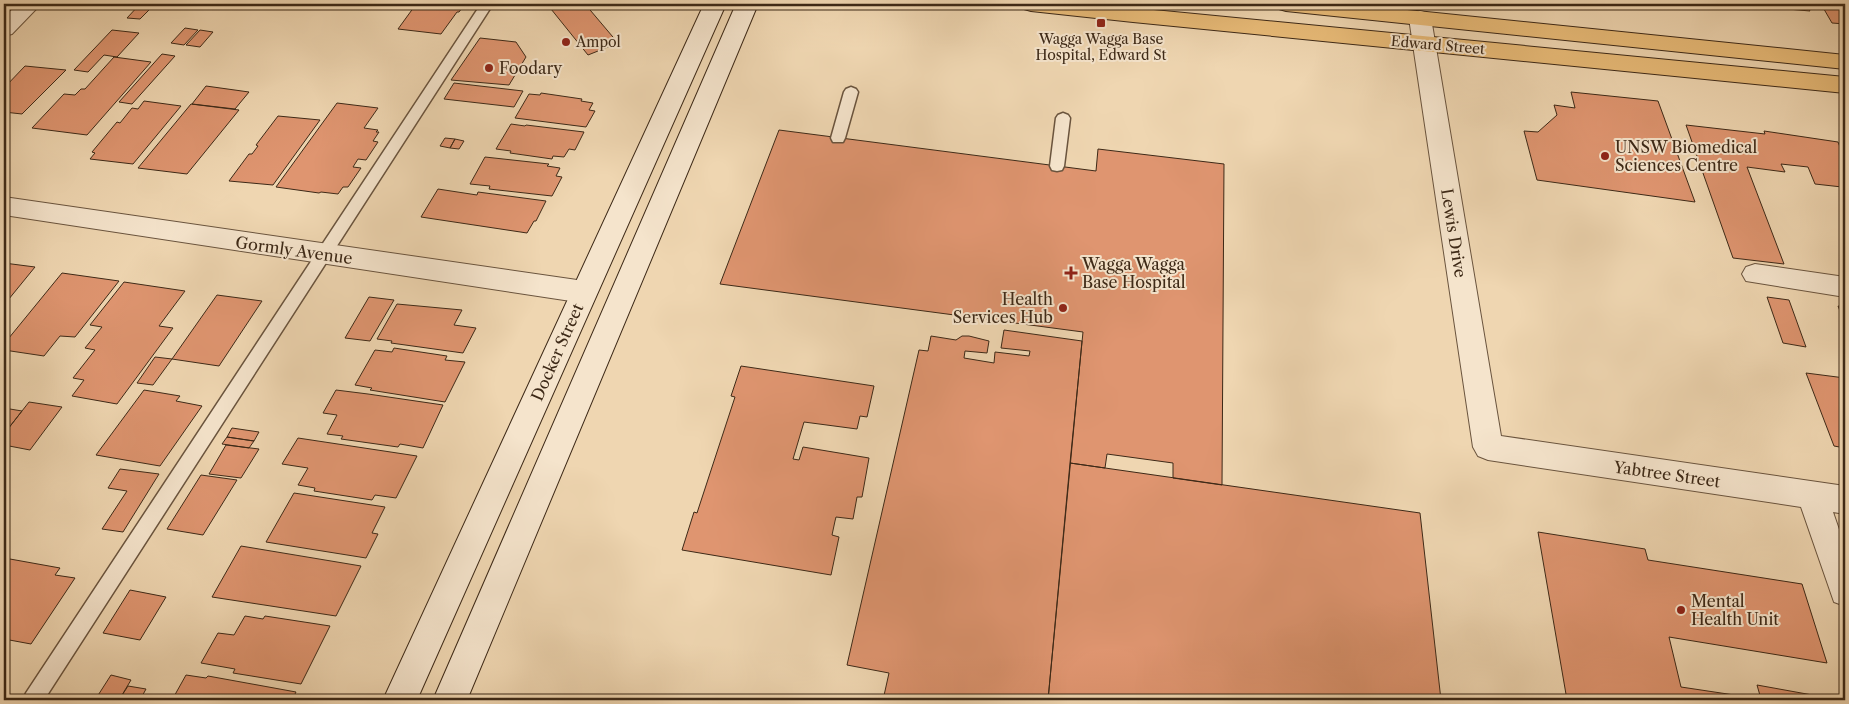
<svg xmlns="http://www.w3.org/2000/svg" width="1849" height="704" font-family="'Libre Caslon Text',serif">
<rect width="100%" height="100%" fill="#efd6b1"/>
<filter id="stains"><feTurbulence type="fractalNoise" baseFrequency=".004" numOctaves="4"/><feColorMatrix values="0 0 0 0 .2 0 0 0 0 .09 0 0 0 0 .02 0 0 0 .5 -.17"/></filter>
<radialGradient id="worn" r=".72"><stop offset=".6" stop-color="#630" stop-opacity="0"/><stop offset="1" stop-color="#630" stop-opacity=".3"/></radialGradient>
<path fill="#df9570" stroke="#3d2917" d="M140 4 154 5 140 19 127 18Z
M414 4H465L459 12H457L441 34 398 29 414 7 412 6Z
M564 4H585L618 43 588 55 551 9Z
M1764 4H1806L1810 11 1765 7Z
M1821 4H1845V24L1832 23Z
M185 28 198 30 184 45 171 43Z
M112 30 139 33 117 57 104 55 88 72 74 70Z
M200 30 213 32 200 47 186 45Z
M480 38 516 42 526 57 509 85 451 80Z
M162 54 175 56 132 104 119 102Z
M114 57 151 62 87 135 32 128 64 94 75 95 81 89H85Z
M25 66 66 70 22 114 4 112V88Z
M454 83 523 91 514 107 444 99Z
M206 86 249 92 235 109 192 104Z
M1571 92 1658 101 1695 202 1537 180 1524 131 1538 132 1557 115 1554 105 1575 108Z
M541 93 582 99 581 101 593 103 589 110 595 111 586 127 515 118 529 94 540 95Z
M144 101 181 106 133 164 90 159 95 153 92 152 117 122 120 123 132 108 138 109Z
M337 103 378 108 364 128 378 130 376 132H379L373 141 378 142 366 160 358 159 353 167 361 168 348 187H343L338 194 321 192 319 193 276 187Z
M191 104 239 110 187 174 138 168Z
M278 116 320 120 273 185 229 181 249 154H252L258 146 256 145Z
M511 124 525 126 526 125 584 132 575 150 569 149 564 157 553 156 552 159 510 153 511 151 496 149Z
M1686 125 1765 134 1764 131 1838 142 1840 147H1845V194L1842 187 1815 184 1808 167 1781 164 1785 172 1747 167 1784 264 1733 258Z
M779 130 1096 171 1098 149 1224 164 1222 485 1173 478V463L1107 454 1105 468 1070 463 1083 332 720 284Z
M445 138 455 139 450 148 440 146Z
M455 139 464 141 459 149 450 148Z
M485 157 549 164 547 166 560 168 556 176 562 177 552 196 489 189 490 186 470 184Z
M438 189 477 195 478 192 546 201 536 221H534L527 233 421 217Z
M4 263 35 267 4 305Z
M62 273 119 281 75 337 60 336 44 356 4 350V344Z
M124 282 185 291 159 326 173 328 117 404 72 396 84 380 73 378 95 350 85 348 102 327 90 325Z
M217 295 262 301 219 366 172 359Z
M369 297 394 300 370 341 345 338Z
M1767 297 1789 300 1806 347 1783 343Z
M397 304 462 310 454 325 476 328 463 353 391 343 392 341 377 339Z
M1838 306 1845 307V324Z
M1004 330 1082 341 1048 700H883L889 673 847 665 919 350 928 351 931 336 956 340 962 336H969L989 341 987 353 965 351 964 358 994 363 995 352 1029 356 1030 351 1001 348Z
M394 348 447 356 445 360 465 362 445 402 370 390 372 388 355 385 375 350 392 352Z
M155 357 172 359 153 385 137 383Z
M741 366 874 386 867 417 860 416 857 429 804 422 793 459 799 460 803 447 869 458 862 497H857L853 519 836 517 835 521 832 535 839 537 831 575 682 550 694 512 697 513 735 397 731 396Z
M1806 373 1845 378V448L1834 446Z
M144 390 180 396 176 401 202 406 160 466 96 455Z
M336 390 368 394 443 405 423 448 400 444 398 447 341 439 343 436 327 434 337 415 323 413Z
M29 402 62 407 30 450 4 445V434Z
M4 408 22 411 4 434Z
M232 428 259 432 254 441 227 437Z
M227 437 254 441 249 448 222 444Z
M298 438 417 456 396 498 375 495 372 500 314 491 315 488 298 485 308 468 282 464Z
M226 445 259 449 241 478 209 474Z
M1070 463 1420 513 1441 700H1048Z
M120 469 159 474 123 532 102 529 127 491 108 488Z
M201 475 237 480 203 535 167 529Z
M294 493 385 507 372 533 378 534 366 558 266 542Z
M1538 532 1645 549 1648 560 1802 584 1827 663 1669 637 1681 687 1761 699 1757 685 1840 700H1567Z
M241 546 361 566 336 616 212 597Z
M10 559 60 568 55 575 75 578 31 644 4 639V567Z
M130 590 166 597 140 640 103 633Z
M245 616 263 619 265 616 330 626 301 684 233 673 235 669 201 663 218 633 234 635Z
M111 675 131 680 119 700H95Z
M186 675 206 678 208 676 296 692 292 700H172Z
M128 686 146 689 140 700H119Z"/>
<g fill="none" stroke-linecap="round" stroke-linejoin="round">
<defs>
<path id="service" d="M481 4H493L44 700H23L26 693Z
M851 87 856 89 858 92 845 138 843 142H833L831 138 844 92 846 89Z
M1063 113 1068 115 1070 118 1064 166 1062 170 1057 171 1052 170 1050 166 1056 118 1058 115Z"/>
<path id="minor" d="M18 4H41L12 34 4 36V17Z
M1420 11 1428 13 1431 18 1501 436 1845 486V514L1833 512 1845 547V606L1834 602 1801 507 1488 460 1478 456 1473 447 1409 18 1412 13Z
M4 197 584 281 593 285 597 292 593 299 584 303 4 215Z
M1755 264 1845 277V297L1746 281 1742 274 1746 267Z"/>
<path id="secondary" d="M704 4H726L417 700H383Z
M736 4H758L467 700H433Z"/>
<path id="trunk" d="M1020 4H1092L1845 77V93L1133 22 1031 11 1024 9Z
M1275 4H1349L1845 55V69L1286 11 1279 9Z"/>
</defs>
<use href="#service" stroke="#6a543e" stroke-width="3"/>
<use href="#minor" stroke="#6a543e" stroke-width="2"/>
<use href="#secondary" stroke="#3d2917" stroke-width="2"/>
<use href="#trunk" stroke="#3d2917" stroke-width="2"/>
<use href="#service" fill="#f5e4cc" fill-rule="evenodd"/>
<use href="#minor" fill="#f5e4cc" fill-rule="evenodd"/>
<use href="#secondary" fill="#f5e4cc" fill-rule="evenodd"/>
<use href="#trunk" fill="#e8bb78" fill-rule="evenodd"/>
</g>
<g fill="#8f2418" stroke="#f5e4cc" stroke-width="2">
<rect x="1096" y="18" width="10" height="10" rx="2.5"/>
<circle cx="566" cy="42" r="5"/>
<circle cx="489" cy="68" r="5"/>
<circle cx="1605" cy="156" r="5"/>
<path d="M1068.5 265.5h5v5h5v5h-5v5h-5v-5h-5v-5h5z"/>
<circle cx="1063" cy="308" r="5"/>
<circle cx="1681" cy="610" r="5"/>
</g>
<g text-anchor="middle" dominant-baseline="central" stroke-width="4" stroke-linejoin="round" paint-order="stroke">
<g font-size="14" fill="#3d2917" stroke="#f5e4cc">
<text x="1101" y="39">Wagga Wagga Base<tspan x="1101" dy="16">Hospital, Edward St</tspan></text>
<text x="576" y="42" text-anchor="start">Ampol</text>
</g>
<g font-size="14" fill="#3d2917" stroke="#f5e4cc">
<text transform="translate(1438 45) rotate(5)">Edward Street</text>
</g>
<g font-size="16" fill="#3d2917" stroke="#f5e4cc" text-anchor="start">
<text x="499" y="68">Foodary</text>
<text x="1615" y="147">UNSW Biomedical<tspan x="1615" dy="18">Sciences Centre</tspan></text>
<text x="1082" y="264">Wagga Wagga<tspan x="1082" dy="18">Base Hospital</tspan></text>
<text x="1053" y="299" text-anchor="end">Health<tspan x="1053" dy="18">Services Hub</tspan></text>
<text x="1691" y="601">Mental<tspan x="1691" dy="18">Health Unit</tspan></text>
</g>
<g font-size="16" fill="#3d2917" stroke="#f5e4cc">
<text transform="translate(1454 233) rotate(81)">Lewis Drive</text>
<text transform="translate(294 250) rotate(8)">Gormly Avenue</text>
<text transform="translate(557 352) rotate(-66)">Docker Street</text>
<text transform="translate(1667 474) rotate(8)">Yabtree Street</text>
</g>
</g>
<rect width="1849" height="704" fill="none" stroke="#efd6b1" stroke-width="20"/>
<rect x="5" y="5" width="1839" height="694" fill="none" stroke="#3d2917" stroke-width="2.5"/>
<rect x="10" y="10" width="1829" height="684" fill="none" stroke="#3d2917"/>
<rect width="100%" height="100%" filter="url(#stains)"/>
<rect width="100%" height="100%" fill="url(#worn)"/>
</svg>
